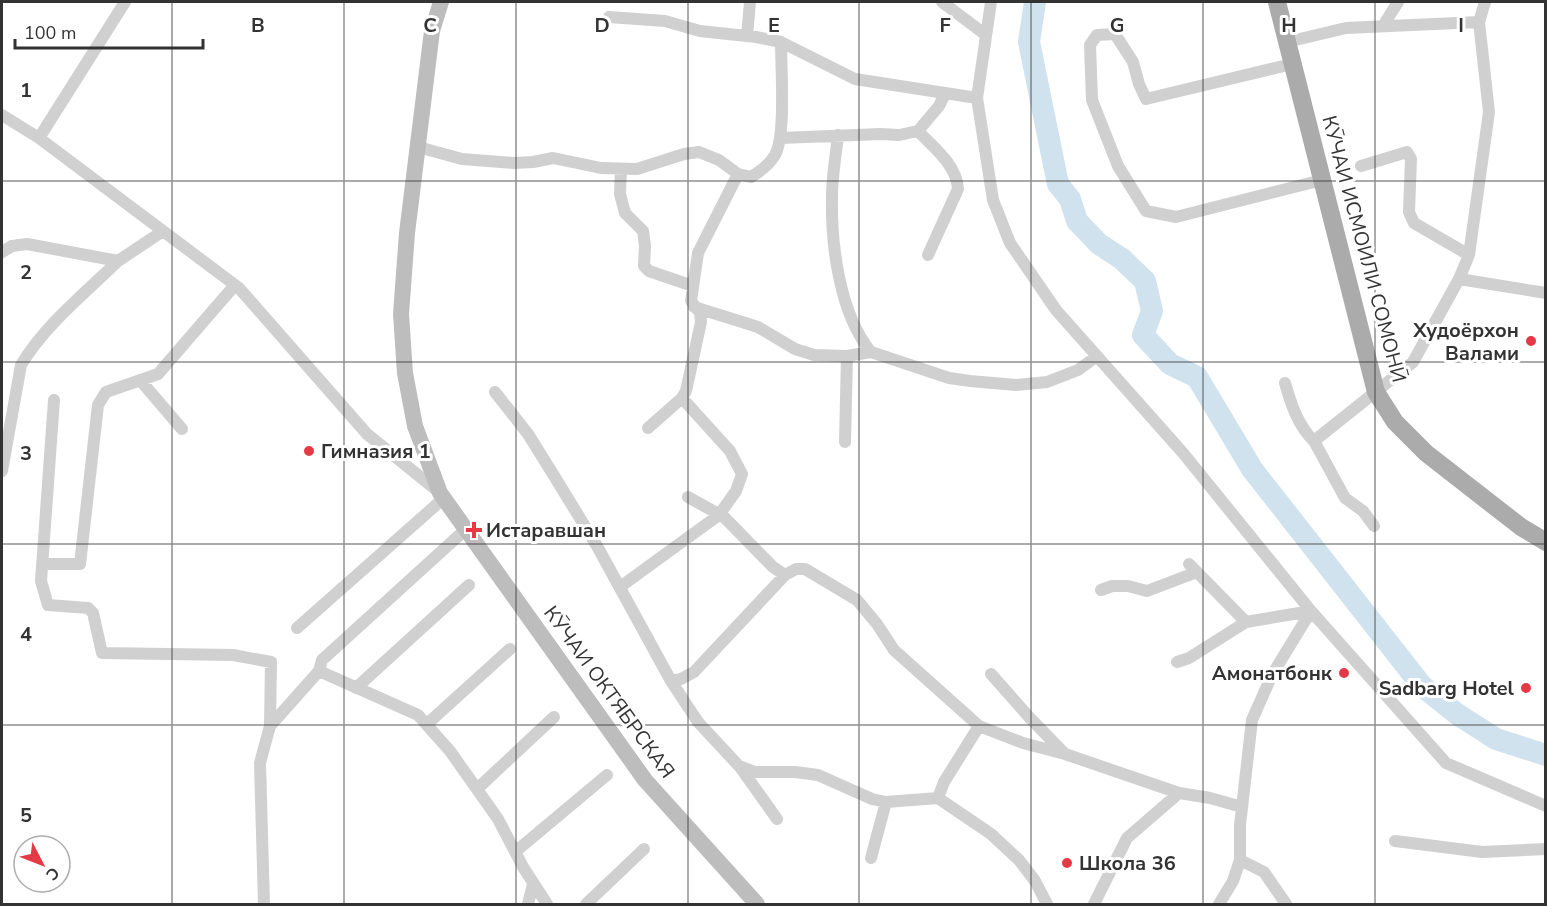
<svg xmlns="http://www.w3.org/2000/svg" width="1547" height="906" font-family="'Nunito Sans',sans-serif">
<rect width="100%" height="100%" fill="#fff"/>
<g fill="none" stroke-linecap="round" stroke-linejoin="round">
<path stroke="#cfe2ee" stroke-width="22" d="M1035 2 1029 42 1058 184 1070 199 1077 221 1099 244 1122 259 1145 281 1152 311 1143 335 1170 364 1197 377 1252 469 1422 686 1457 714 1496 739 1546 755"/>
<path stroke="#d0d0d0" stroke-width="12" d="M942 2 986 35
M991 2 977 98 993 200 1010 243 1056 310 1183 453 1311 611 1446 763 1546 806
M609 17 665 21 700 31 756 37 781 42 855 79 977 98
M1383 26 1398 2
M747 36 750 2
M1287 42 1346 28 1479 22
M1292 64 1146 99 1139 84 1133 62 1115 34 1097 35 1090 45 1092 100 1118 166 1146 211 1176 217 1322 180
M2 115 39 138 239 288 367 434 439 492
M918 131C933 147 957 165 958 189L928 255
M838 135C836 155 832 176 832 196 831 244 839 313 871 352
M39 138 125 2
M781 138 881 134 899 135 918 131 939 106 945 94
M418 147 462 159 514 163 533 162 553 158 601 168 637 169 684 154 699 152 719 160 738 174 751 177C761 171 769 165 775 155 786 136 781 67 781 42
M1361 166 1407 152 1411 159 1409 212 1414 223 1469 255
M621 169 620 194 625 213 643 231 645 246 644 266 649 271 693 286
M2 252 12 246 27 244 118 261 163 231
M1459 279 1546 293
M694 307 758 327 795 349 814 355 847 356 871 352 949 378 970 381 1016 385 1047 382 1078 370 1097 356
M140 380 182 429
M1285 383C1291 404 1298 426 1314 441L1413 362 1459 279 1469 255 1489 112 1479 22 1485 2
M495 392 528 434 556 479 597 546 671 681 698 722 739 766 755 772H795L818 775 872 799 886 802 938 798 991 834 1019 860 1035 881 1047 904
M54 400 41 581 48 605 88 608 93 613 102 653 233 655 271 662 270 726
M648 428 682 398
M1314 441 1345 498 1363 511 1374 526
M845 442 847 356
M2 471 21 365C45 325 84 294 118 261
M688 497 724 517 773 567 785 575 796 569H805L857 600 877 624 894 650 979 726 1023 743 1065 754 1179 793
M466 529 322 660 319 671 418 715 450 751 498 819 523 867 547 904
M42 564H80L98 405 106 392 158 374 235 285
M1189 564 1246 622
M620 587 719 515 736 491 742 474 730 451 682 398 686 391 701 322 700 313 691 301 698 253 738 174
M1101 590 1112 586H1128L1147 591 1197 572
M297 628 444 498
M1177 662 1189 658 1246 622 1311 611
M991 674 1029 717 1064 753
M671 681 681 679 694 672 785 575
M356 688 469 585
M427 724 510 649
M740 767 777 819
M477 789 554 717
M938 798 944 782 979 726
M1395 841 1482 852 1546 849
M515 852 607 775
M871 858 886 802
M1240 860 1264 872 1286 904
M264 904 260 763 270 726 319 671
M528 904 533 884
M586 904 644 849
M1094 904 1127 838 1179 793 1210 798 1242 807
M1219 904 1233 881 1240 860V825L1252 720 1272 675 1311 611"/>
<path stroke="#bdbdbd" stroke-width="16" d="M441 2 432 31 407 233 401 314 405 373 415 426 440 493 645 780 757 904"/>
<path stroke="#ababab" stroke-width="18" d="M1277 2 1376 392 1395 422 1426 453 1521 527 1546 542"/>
</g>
<path fill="none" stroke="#333" stroke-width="1.5" stroke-opacity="0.55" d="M172 2V904M344 2V904M516 2V904M688 2V904M859 2V904M1031 2V904M1203 2V904M1375 2V904M2 181H1546M2 362H1546M2 544H1546M2 725H1546"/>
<g fill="#e63946" stroke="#fff" stroke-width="2">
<circle cx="1531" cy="341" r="6"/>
<circle cx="309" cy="451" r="6"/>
<path d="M471 521h6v6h6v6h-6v6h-6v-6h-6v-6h6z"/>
<circle cx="1344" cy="673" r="6"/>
<circle cx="1526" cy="688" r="6"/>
<circle cx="1067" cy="863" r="6"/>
</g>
<g text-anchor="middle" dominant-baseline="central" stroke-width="6" stroke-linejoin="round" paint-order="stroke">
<g font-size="20" fill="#333" stroke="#fff">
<text transform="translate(1364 249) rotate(75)">КӮЧАИ ИСМОИЛИ СОМОНӢ</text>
<text transform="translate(609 692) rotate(54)">КӮЧАИ ОКТЯБРСКАЯ</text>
</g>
<g font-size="20" font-weight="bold" fill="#333" stroke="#fff" text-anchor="end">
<text x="1519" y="330">Худоёрхон<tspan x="1519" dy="23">Валами</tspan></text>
<text x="321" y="451" text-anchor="start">Гимназия 1</text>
<text x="486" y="530" text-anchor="start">Истаравшан</text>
<text x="1332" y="673">Амонатбонк</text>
<text x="1514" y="688">Sadbarg Hotel</text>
<text x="1079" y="863" text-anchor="start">Школа 36</text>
</g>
</g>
<g font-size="20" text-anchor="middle" font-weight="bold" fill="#333" stroke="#fff" stroke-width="6" stroke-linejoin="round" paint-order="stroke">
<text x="258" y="32">B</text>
<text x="430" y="32">C</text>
<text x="602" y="32">D</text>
<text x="774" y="32">E</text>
<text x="945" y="32">F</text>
<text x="1117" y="32">G</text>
<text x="1289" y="32">H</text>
<text x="1461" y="32">I</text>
<text x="26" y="97">1</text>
<text x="26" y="279">2</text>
<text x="26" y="460">3</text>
<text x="26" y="641">4</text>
<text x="26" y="822">5</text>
</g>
<rect width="1547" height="906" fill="none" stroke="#333333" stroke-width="6"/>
<g transform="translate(42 864) rotate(132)"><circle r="28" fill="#ffffff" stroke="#adadad" stroke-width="1.5"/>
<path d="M0-4.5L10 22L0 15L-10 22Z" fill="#e63946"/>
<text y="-9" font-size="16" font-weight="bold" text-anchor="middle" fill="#333333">С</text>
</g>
<path d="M15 39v9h188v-9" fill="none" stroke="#333333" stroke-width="3"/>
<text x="24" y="39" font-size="18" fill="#333333" stroke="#ffffff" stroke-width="4.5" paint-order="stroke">100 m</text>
</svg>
